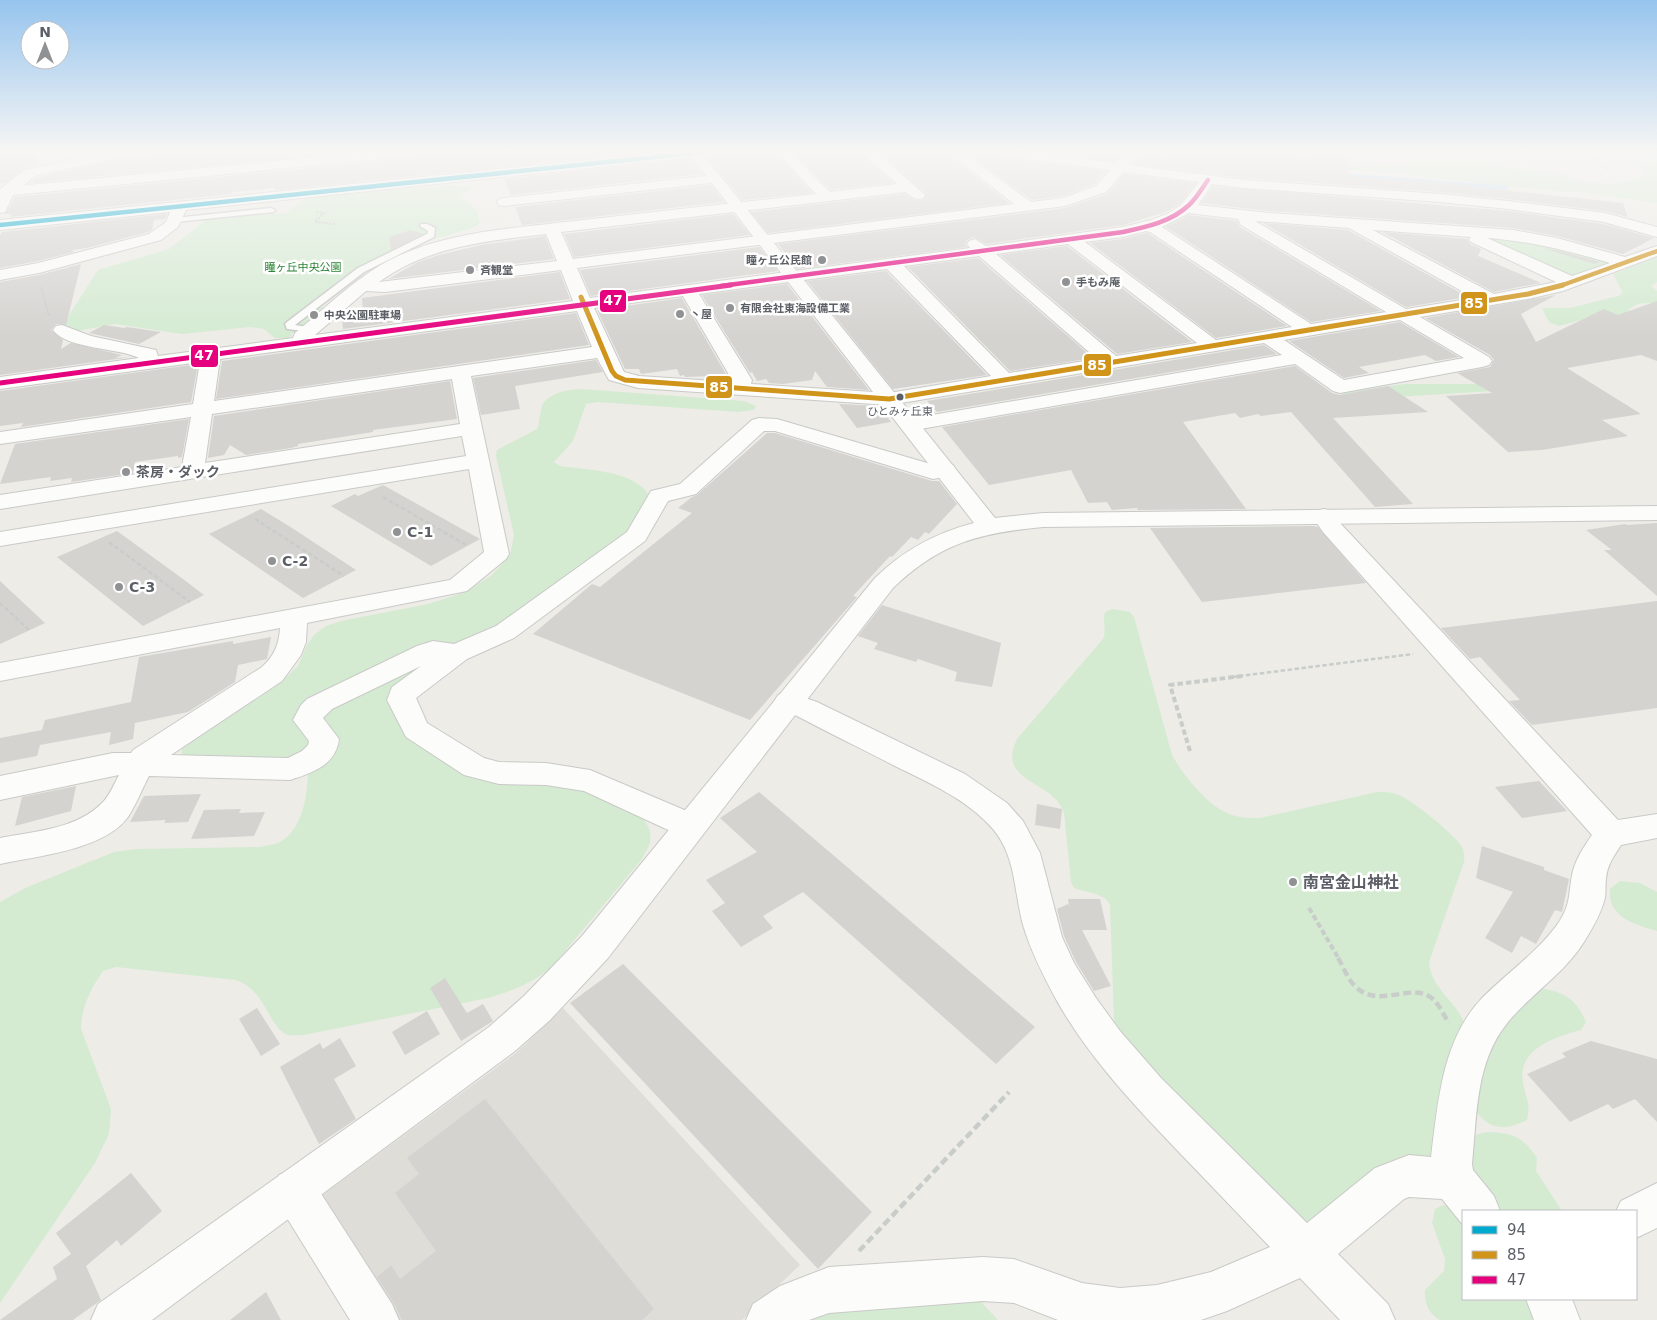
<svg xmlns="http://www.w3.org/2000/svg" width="1657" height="1320" font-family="'DejaVu Sans','Noto Sans JP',sans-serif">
<rect width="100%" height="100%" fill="#edece7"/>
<path fill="#deddd8" d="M563 1008 800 1265 742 1320H396L317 1199 516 1053Z"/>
<path fill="#d4ebd2" d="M45 152H110L52 163H47L52 160Z
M1167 152H1238L1307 159 1394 164 1404 163 1415 152H1480L1495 161 1500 167 1550 171 1586 182 1613 184 1648 176 1633 161 1640 153 1657 152V203L1579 192 1553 191 1440 179 1403 173 1270 165Z
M453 185 471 187V189L461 195 477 211 480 223 473 228 422 242 374 266 317 307 329 308 298 333H291L292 335 288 338H275L264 329 250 327 182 334 115 324 77 331 69 328 64 323 98 270 169 249 207 219 239 215H265L286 213 307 197Z
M1493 235 1607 259 1610 263 1573 276 1561 275 1482 237Z
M1657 257V282L1651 286 1657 291V303C1647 303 1634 302 1628 311V315L1592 317 1559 326 1549 322 1542 308H1570L1618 296 1622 294V291L1613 274Z
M1405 384H1486L1493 391 1348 400 1341 395 1345 392Z
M581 389 744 401 756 406 754 410 738 412 597 402 586 404 573 441 554 462 560 466C587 470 633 470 649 495L647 500 627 534 508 622 392 693 467 775C492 784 516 780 542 782 570 784 594 793 619 804 634 811 654 821 650 842 649 847 644 854 642 859L551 968C531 983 513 991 488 998L304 1035C299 1035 292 1036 288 1035 268 1028 267 991 236 980L116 967 103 971C91 988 81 1008 81 1029L111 1109 109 1134 95 1163 0 1303V902L25 888 114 852 137 849 261 847C267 845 275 845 280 842 303 829 307 796 308 773L184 756 181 752 184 746 284 679 298 666 307 645 314 635 326 626 341 621 428 604 463 593 492 575 510 555 514 535 496 456 497 450 537 429C540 423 539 417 541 410 544 393 567 390 581 389Z
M1112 609 1130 612 1134 617 1172 755C1182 774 1206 803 1225 812 1236 818 1248 818 1260 818L1377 792C1385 792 1392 792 1399 795 1413 801 1450 831 1460 844 1464 849 1465 855 1464 862L1429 962C1431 990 1459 1002 1466 1028L1436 1160 1318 1222 1301 1220 1117 1035 1114 1019 1110 905C1104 892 1086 893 1074 888L1071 882 1064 813C1054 780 995 783 1017 739L1103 639C1107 629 1102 621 1105 612Z
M1620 881 1640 883 1657 892V931C1635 925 1607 917 1610 889Z
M1545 989C1568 994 1576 1000 1586 1022L1581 1030C1555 1037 1517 1049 1523 1082 1526 1100 1531 1102 1527 1120 1498 1134 1484 1127 1469 1100L1478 1058 1531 991Z
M1486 1132C1512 1133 1522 1135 1537 1158L1536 1171 1562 1211H1489L1471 1191 1472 1136Z
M1443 1205 1455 1207 1463 1215V1299H1532L1535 1305 1537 1320H1440C1428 1314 1424 1301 1425 1290L1444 1271 1445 1259 1432 1223 1435 1209Z
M960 1298 981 1302 998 1320H802L833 1309Z"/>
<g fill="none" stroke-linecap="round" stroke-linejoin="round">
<path stroke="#bbdbf8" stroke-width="4.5" d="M1119 152 1126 153
M1139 154 1181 160
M1339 175 1506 188"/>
</g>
<path fill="#d4d3d0" d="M14 152H23L27 155 32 154 42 164 25 168 5 183H0V154Z
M186 152H269V154L353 152 29 183 36 178 122 158H149L163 154Z
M419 152H650L287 189 275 190V188L232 192V194L10 217 12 214H5L15 197 410 158Z
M713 152H775L812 193 742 200 707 156Z
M792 152H853L857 155 863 156 893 183 831 190Z
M904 152H944L1009 203 768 233 751 212 905 194 915 200H923L926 194 881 154Z
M975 152H996L999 157 1004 158 1106 171 1095 184 1063 196 1032 200 974 158Z
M1046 152H1110L1122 153 1115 161Z
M1171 152H1293L1295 159 1302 161 1310 157V152H1347L1349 177 1429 182 1623 203 1628 217 1605 211 1508 199 1440 192 1245 178 1132 164 1139 156 1171 160Z
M691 159 703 174 511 195 504 179Z
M1124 174 1196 183 1180 204 1166 212 1123 225 986 244 974 237 967 240 965 244 967 247 797 269 778 244 1065 208 1107 194Z
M711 185 724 202 522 225 515 207Z
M1213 186 1508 211 1604 224 1654 238 1623 254 1557 236 1513 228 1269 211 1201 203Z
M167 214 165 219 154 220 152 230 148 232 87 248 72 250 74 252 38 261 0 268V235L2 232Z
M733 214 750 235 574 257 564 234Z
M1189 215 1237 221 1240 227 1381 311 1311 322 1166 227Z
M1263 223 1348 230 1468 297 1406 307Z
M411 230 423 234 391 250 389 237Z
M1382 232 1467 239 1470 244 1481 249 1478 256 1541 283 1494 292Z
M1146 233 1149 234 1287 326 1216 338 1090 243 1123 239Z
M545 236 554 259 388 279 418 262 439 255 481 245Z
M1067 246 1192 342 1117 354 1000 255Z
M759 247 778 271 591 296 580 270Z
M1542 248 1564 252 1600 262 1594 264Z
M978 258 1093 358 1010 371 908 267Z
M81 264 66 325 56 324 51 330 63 340 61 349 71 343 122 355 115 358 131 357 0 375V282L39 275Z
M886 271 987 375 893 389 807 281Z
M560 272 570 299 343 329 342 316 363 314 362 298Z
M787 284 869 390 827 387 815 371 812 380 783 384 769 383 766 379 757 381 752 372 750 373 702 295Z
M1556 295 1521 314 1536 342 1604 309 1618 315 1657 301V361L1641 355 1567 368 1641 414 1602 420 1628 436 1542 450 1508 452 1446 396 1492 393 1457 373 1490 367 1494 360 1490 355 1425 318Z
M682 298 727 376 712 378 710 376 685 377 684 375 680 376 677 369 641 374 639 369H625L597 310Z
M576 313 589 345 216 399 222 361Z
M1400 322 1459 357 1436 361 1425 355 1359 367 1369 373 1344 378 1289 341Z
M104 325 124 328 127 327 161 332 139 344 89 333Z
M1264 345 1277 354 937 412 927 401Z
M596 360 603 372 515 386 520 409 481 415 473 378Z
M198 364 191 402 21 427 23 423 0 426V391Z
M1295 366 1332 393 1340 395 1388 386 1428 412 1333 418 1413 504 1375 507 1291 412 1261 416 1258 414 1240 418 1235 413 1183 422 1246 509 1138 510 1137 508 1112 510 1107 502 1088 503 1071 470 989 485 942 427Z
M450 381 457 419 373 430V432L298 444V446L291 448 246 455 230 445 224 455 208 458 214 416Z
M839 404 879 406 891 422 857 428Z
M189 419 182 457 178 458V456L135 462 133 473 71 482 72 478 50 481 51 477 0 484 15 444Z
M767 433H775L932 481H939L957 504 929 534 925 532 918 540 911 537 892 557 890 556 853 596 857 597 750 720 533 634 592 584 600 587 692 513 678 508 692 497 697 495Z
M383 485 480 539 431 566 331 506 355 494 358 496Z
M261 509 289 526 356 570 303 598 209 534Z
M1657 523V596L1604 550H1612L1586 530 1625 524 1627 525Z
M1313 526 1318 527 1366 583 1202 602 1150 528Z
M117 531 183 579 204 595 143 626 57 557Z
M0 581 45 623 0 644Z
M1657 601V708L1532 725 1509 701 1520 700 1480 657 1470 659 1441 628Z
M882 605 1001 643 992 687 955 681 957 672 918 659 916 662 874 649 878 643 858 636Z
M271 637 267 659 238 665 235 682 188 712 135 723 133 739 109 745 111 732 40 745 37 756 0 763V738L42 730 45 720 131 702 139 657 233 641V644Z
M1539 781 1567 811 1522 818 1495 787Z
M76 786 71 811 15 826 22 797Z
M759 792 1035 1027 996 1064 803 892 763 916 773 928 741 947 712 911 725 903 706 880 757 852 720 818Z
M201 794 188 822 164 823 166 820 130 822 144 796Z
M1037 804 1062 809 1060 829 1035 825Z
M241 809 239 813 265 812 254 836 191 839 204 810Z
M1482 846 1544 867V870L1569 879 1562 912 1555 910 1536 944 1521 936 1512 953 1485 938 1513 892 1476 878Z
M1068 899H1100L1107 930H1082L1111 986 1094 991 1076 962 1064 936 1057 909 1068 904 1069 906Z
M623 964 872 1212 818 1269 570 1003Z
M445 978 467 1013 483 1004 493 1021 461 1041 430 988Z
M257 1008 280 1044 261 1056 239 1019Z
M427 1011 440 1034 405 1055 392 1032Z
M340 1038 356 1066 334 1079 356 1119 319 1144 280 1067 320 1043 323 1049Z
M1591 1041 1657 1059V1122L1635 1099 1613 1109 1608 1104 1570 1122 1527 1074 1566 1057 1562 1053Z
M485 1099 654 1309 642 1320H402L394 1303 377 1277 391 1265 400 1279 436 1251 395 1193 419 1174 407 1158Z
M131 1173 162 1211 121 1246 117 1240 86 1266 101 1300 73 1320H0L57 1279 53 1267 71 1254 56 1233Z
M266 1292 281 1320H230Z"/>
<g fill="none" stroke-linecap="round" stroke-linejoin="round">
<defs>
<path id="service" d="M271 208 275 210 274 212 175 222 171 220 175 218Z
M421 224H427L435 228 434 237 364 272 295 325 313 328V332L287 329 285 324 287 322 358 268 427 234 428 231 420 226Z"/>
<path id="minor" d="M131 152H158C152 158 137 158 131 152Z
M371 152H417L410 156 13 195 5 212 0 213V191L7 187Z
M667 152H711L704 156 186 210 178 227 161 240 39 273 0 280V270L38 263 149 234 166 222 170 212 0 230V220Z
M777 152H790L830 192 897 184 861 152H876L925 195 923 198C915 200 912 197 906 192L561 232 573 259 1014 204 948 152H962L1031 202 1063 198 1096 186 1110 170 1004 156 999 155 998 152H1033L1116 163 1126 152H1139L1129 165 1245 180 1440 194 1508 201 1605 213 1657 227V237L1604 222 1508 209 1440 202 1245 188 1212 184 1198 205 1269 213 1513 230 1557 238 1625 257 1657 246V256L1563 291 1528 299 1420 317 1489 357 1492 361 1489 365 1482 367 1340 393 1333 391 1295 364 909 431 902 429 899 425 902 421 909 419 1282 355 1264 343 889 405 638 388 609 380 597 358 471 376 509 554 506 559 467 591 307 623 306 642 301 655 282 681 171 755 288 758 302 751 308 745 309 741 293 720 301 705 307 699 417 646 433 641 454 644 496 626 627 532 651 491 680 484 752 420 759 418 777 419 934 465 945 463 953 465 956 470 953 475 933 479 775 431H764L696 494 668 501 645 541 514 638 467 659 416 698 427 723 484 758 499 762 546 763 590 770 701 817 706 826 701 835 690 838 679 835 584 791 546 785 499 784 464 775 406 737 387 700 392 687 421 666 332 709 323 718 339 739C336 765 312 773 290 780L149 776C142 789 136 805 128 817 104 850 37 856 0 864V838C35 831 78 829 103 802 110 795 114 784 119 775L0 800V776L113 753H131L133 750 262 667C274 656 279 645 280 628L0 681V663L450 580 484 552 469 469 0 546V532L466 456 462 436 0 509V495L182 467 191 417 0 444V432L193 404 200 362 0 389V377L139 358C120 348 66 349 53 330L56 326 62 325 91 336 156 350 158 356 293 338 295 333C328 306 359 274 398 256 453 231 516 228 575 221 655 212 735 203 816 194ZM1123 172 1199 182 1181 205 1167 214 1151 220 1123 227 986 246 975 239 969 241 967 244 970 248 590 298 577 268 1065 206 1106 192ZM1189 213 1238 219 1241 225 1386 312 1311 324 1162 227ZM1255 221 1349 228 1474 298 1406 309ZM1373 230 1471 237 1469 239 1471 242 1556 282 1494 294ZM1146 231 1150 232 1292 327 1216 340 1085 242 1123 237ZM546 234 557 261 379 282C428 246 488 241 546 234ZM1487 238C1530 241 1569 251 1610 263L1572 276ZM1068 244 1197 343 1116 356 996 254ZM979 256 1097 359 1009 373 904 266ZM887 269 991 376 889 393 751 384 752 380 699 294ZM561 270 573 301 315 335 366 291 385 292ZM683 296 732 380 731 382 639 376 624 372 594 308ZM577 311 592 347 214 401 220 359ZM1400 320 1464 358 1344 380 1284 340ZM452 379 460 424 205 463 212 414Z
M1295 152H1308L1309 155 1302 159 1297 158Z
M715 175 722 179 720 182 504 206 499 205 497 202 499 199 504 198Z
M1324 509 1332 511 1340 523 1618 820 1657 814V838L1621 845C1614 856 1607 865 1606 879 1605 885 1606 892 1605 898 1601 914 1592 929 1584 942 1564 974 1531 994 1508 1022 1475 1062 1477 1116 1472 1164L1473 1170 1494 1196 1500 1211H1463V1225L1442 1199 1409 1197 1404 1199 1338 1254 1388 1304 1395 1320H1340L1300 1278 1227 1311 1201 1320H1058L1014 1303 983 1301 829 1313 809 1320H746L753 1304 780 1286 829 1267 983 1257 1014 1259 1082 1283 1120 1288 1157 1285 1211 1272 1270 1247C1238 1214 1207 1181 1175 1148 1132 1103 1088 1056 1057 1001 1044 977 1031 952 1023 925 1014 892 1016 856 993 829 967 799 929 783 895 766 862 749 829 733 797 716L778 709 774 702 778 695 788 692 817 702 965 774 1007 803 1023 821 1040 853 1062 937 1074 963 1096 998 1120 1031 1161 1078 1307 1223 1375 1168 1409 1155 1431 1157C1438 1102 1442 1039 1483 997 1508 972 1539 951 1559 922 1571 903 1568 896 1572 875 1575 860 1583 848 1592 835L1323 532 1312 516 1316 511Z
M294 1169 309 1175 392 1304 399 1320H350L279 1205 273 1190 279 1175Z
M1657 1183V1228L1636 1238V1211H1616L1621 1201Z
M1526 1299H1572L1580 1320H1534Z"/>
<path id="tertiary" d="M107 152H131L129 155 35 176 5 200 0 201V189L25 170Z
M688 152H701L995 518 1043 513 1657 506V520L1043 527C979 533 940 543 893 588L608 958 550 1020 515 1051 152 1320H91L98 1304 489 1027 524 996 582 936 875 578C904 550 935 533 974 523Z"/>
</defs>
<use href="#service" stroke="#c9c9c8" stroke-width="3"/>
<use href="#minor" stroke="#c9c9c8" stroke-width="2"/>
<use href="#tertiary" stroke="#c9c9c8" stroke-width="2"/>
<path stroke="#c9cdca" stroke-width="2" stroke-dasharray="2.5 1" stroke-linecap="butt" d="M1588 152 1609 171
M316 212 324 213 315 222 335 224
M41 287 49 316"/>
<path stroke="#c9cdca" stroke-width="2.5" stroke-dasharray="4.5 2.5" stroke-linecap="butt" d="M383 497 468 546
M255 519 344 576
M109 542 190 602
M0 603 29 630
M1232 677 1413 654"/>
<path stroke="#c9cdca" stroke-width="4" stroke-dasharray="5.5 3" stroke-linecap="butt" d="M1190 751 1170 685 1242 676
M1309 908 1339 959"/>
<path stroke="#c9cdca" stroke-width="4.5" stroke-dasharray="8 4" stroke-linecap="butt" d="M1338 958C1343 966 1347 978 1354 985 1379 1012 1412 979 1434 1000 1440 1006 1444 1016 1449 1023
M859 1251 1009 1092"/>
<use href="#service" fill="#fcfcfb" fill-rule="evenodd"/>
<use href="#minor" fill="#fcfcfb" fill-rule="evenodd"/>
<use href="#tertiary" fill="#fcfcfb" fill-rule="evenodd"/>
<defs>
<path id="bus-1" d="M0 225 704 152"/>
<path id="bus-2-far1" d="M1560 286 1657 251"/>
<path id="bus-2" d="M581 297 612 371 616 376 625 380 889 399 1528 294 1563 285"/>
<path id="bus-3-far1" d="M721 286 1123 232C1146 227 1171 222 1189 205 1197 198 1202 188 1208 180"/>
<path id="bus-3" d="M0 383 731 285"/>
</defs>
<use href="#bus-1" stroke="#fff" stroke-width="6"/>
<use href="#bus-2-far1" stroke="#fff" stroke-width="6"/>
<use href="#bus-2" stroke="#fff" stroke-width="8"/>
<use href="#bus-3-far1" stroke="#fff" stroke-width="6"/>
<use href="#bus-3" stroke="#fff" stroke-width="8"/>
<use href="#bus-1" stroke="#00a9ce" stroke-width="4.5"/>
<use href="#bus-2-far1" stroke="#d0941a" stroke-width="4.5"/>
<use href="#bus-2" stroke="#d0941a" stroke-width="5"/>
<use href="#bus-3-far1" stroke="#e5007d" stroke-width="4.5"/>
<use href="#bus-3" stroke="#e5007d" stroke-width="5"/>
</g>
<linearGradient id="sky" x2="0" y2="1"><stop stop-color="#96c4ee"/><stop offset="0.45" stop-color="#f7f6f4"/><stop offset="1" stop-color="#f7f6f4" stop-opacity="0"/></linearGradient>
<rect width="1657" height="337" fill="url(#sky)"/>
<g fill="#8f9193" stroke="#fff" stroke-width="2">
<circle cx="822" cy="260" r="5"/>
<circle cx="470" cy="270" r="5"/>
<circle cx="1066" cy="282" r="5"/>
<circle cx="730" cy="308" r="5"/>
<circle cx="680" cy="314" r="5"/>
<circle cx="314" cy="315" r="5"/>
<circle cx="126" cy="472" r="5"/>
<circle cx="397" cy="532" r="5"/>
<circle cx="272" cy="561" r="5"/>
<circle cx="119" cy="587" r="5"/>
<circle cx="1293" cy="882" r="5"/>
</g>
<circle fill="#5c6066" stroke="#fff" stroke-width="2" cx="900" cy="397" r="4.5"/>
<g text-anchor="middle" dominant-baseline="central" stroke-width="5" stroke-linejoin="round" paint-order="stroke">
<g font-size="11" font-weight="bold" fill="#5c6066" stroke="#fff" text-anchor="start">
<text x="812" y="260" text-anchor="end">瞳ヶ丘公民館</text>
<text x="480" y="270">斉観堂</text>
<text x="1076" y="282">手もみ庵</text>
<text x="740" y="308">有限会社東海設備工業</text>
<text x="690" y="314">丶屋</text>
<text x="324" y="315">中央公園駐車場</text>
</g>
<g font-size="11" fill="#2d8535" stroke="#fff">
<text x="303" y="267">瞳ヶ丘中央公園</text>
</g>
<g font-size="11" fill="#5c6066" stroke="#fff">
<text x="900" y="411">ひとみヶ丘東</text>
</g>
<g font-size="14" font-weight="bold" fill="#5c6066" stroke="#fff" text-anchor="start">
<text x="136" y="472">茶房・ダック</text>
<text x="407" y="532">C-1</text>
<text x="282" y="561">C-2</text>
<text x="129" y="587">C-3</text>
</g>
<g font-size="16" font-weight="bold" fill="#5c6066" stroke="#fff" text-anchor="start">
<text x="1303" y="882">南宮金山神社</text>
</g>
</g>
<g stroke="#fff" stroke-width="2">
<rect x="599" y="289" width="28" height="24" rx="5" fill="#e5007d"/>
<rect x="1460" y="291" width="28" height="24" rx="5" fill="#d0941a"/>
<rect x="190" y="344" width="29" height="24" rx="5" fill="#e5007d"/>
<rect x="1083" y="353" width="29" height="24" rx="5" fill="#d0941a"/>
<rect x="705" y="375" width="28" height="24" rx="5" fill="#d0941a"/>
</g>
<g font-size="14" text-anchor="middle" font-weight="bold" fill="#fff">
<text x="613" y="305">47</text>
<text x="1474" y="308">85</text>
<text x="204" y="360">47</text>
<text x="1097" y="370">85</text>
<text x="719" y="392">85</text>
</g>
<rect x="1462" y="1210" width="175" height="90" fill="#ffffff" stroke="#bebfc2"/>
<rect x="1472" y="1226" width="25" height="8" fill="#00a9ce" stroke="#bebfc2"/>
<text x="1507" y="1235" font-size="15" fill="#5c6066">94</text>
<rect x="1472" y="1251" width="25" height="8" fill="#d0941a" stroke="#bebfc2"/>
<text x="1507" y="1260" font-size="15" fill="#5c6066">85</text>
<rect x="1472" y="1276" width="25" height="8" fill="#e5007d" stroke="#bebfc2"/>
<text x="1507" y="1285" font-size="15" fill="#5c6066">47</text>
<g transform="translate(45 45)"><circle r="24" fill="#ffffff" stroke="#bebfc2"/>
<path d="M0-4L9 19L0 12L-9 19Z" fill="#8f9193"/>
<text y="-8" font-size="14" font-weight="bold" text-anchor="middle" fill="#5c6066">N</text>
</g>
</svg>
